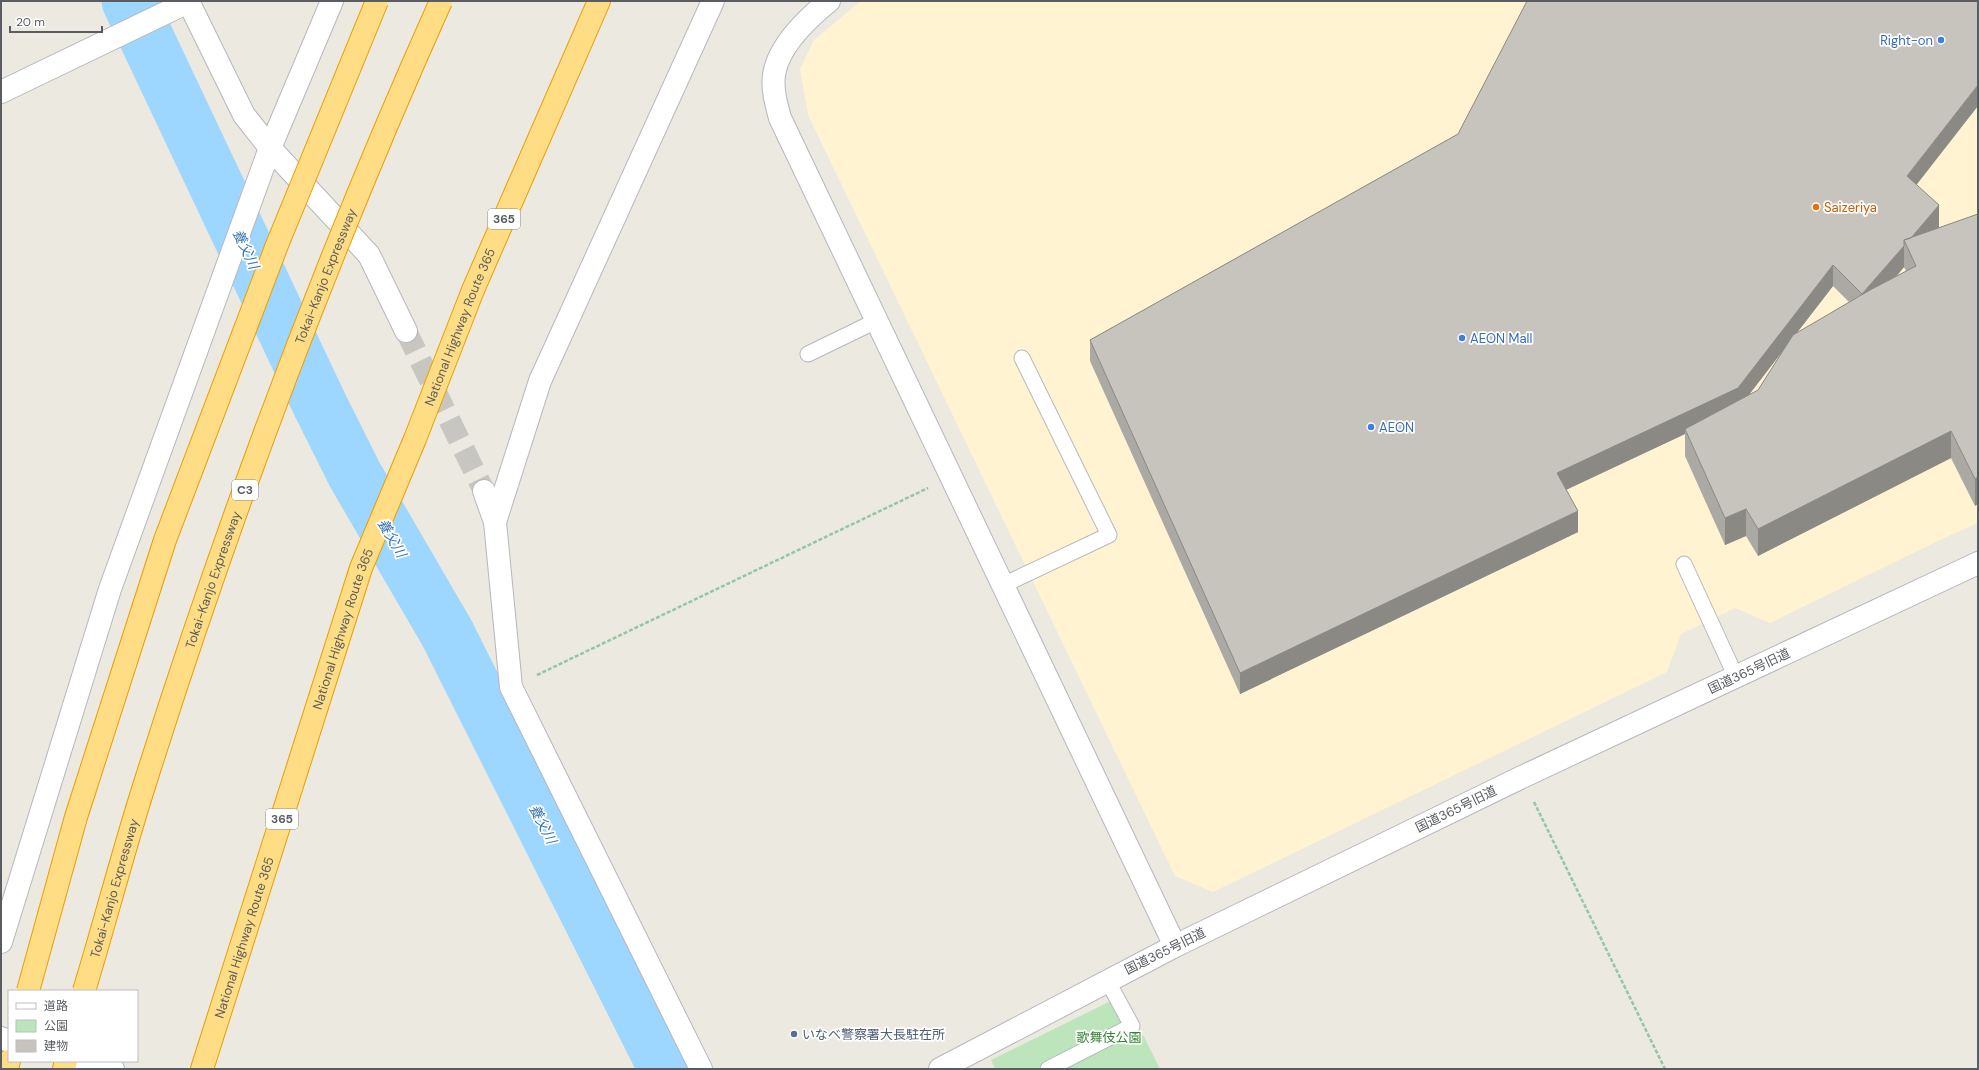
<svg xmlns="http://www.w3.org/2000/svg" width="1979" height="1070" font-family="'DM Sans','Noto Sans JP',sans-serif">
<rect width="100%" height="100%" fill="#ece9e0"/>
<path fill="#fff3d2" d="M861 1H1978V523L1944 538 1770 623 1735 608 1681 634 1667 672 1213 892 1175 876 808 115 800 69 814 40Z"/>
<path fill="#bce5bb" d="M1123 995 1160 1069H995L991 1060Z"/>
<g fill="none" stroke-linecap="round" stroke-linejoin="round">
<path stroke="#9dd6ff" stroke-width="55" d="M129 1 320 405 355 475 447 633 666 1069"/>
<path stroke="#c7c6c0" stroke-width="22" stroke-dasharray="22 11" stroke-linecap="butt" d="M406 331 484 491"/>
<defs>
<path id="lane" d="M808 354 876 321
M1684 564 1736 677
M1003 585 1109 535 1022 358
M1048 1069 1132 1026 1107 980"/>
<path id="street" d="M1 92 188 2
M495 522 540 381 713 1
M1 942 110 589 270 148 332 1"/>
<path id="secondary" d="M188 1 244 115 270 148 369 255 406 331
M829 1C808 18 778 46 774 75 772 89 776 103 780 118L1175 946
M484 491 495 522 511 687 701 1069
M1 1038 9 1041
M83 1061 113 1069
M940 1069 1175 946 1522 777 1978 563"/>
<g id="highway">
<path d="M7 1069 9 1061"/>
<path d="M64 1069 66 1061"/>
<path id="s1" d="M202 1069 361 568 415 439 473 290 599 1"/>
</g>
</defs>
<use href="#lane" stroke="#b6b8bd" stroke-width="17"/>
<use href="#street" stroke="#b6b8bd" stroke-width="24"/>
<use href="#secondary" stroke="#b4b7bd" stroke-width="24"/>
<use href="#highway" stroke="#ec9d00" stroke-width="24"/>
<path stroke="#94c6a1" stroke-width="2.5" stroke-dasharray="4 2" stroke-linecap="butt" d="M537 675 928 488
M1534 802 1665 1069"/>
<use href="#lane" stroke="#fff" stroke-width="15"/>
<use href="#street" stroke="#fff" stroke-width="22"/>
<use href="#secondary" stroke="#fff" stroke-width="22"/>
<use href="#highway" stroke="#ffdd84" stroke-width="22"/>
<defs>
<g id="highway-bridge">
<path d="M28 991 76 817 165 540 277 245 377 1"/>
<path id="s2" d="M84 991C105 922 123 852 145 783 229 517 327 255 441 1"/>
</g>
</defs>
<use href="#highway-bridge" stroke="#ec9d00" stroke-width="24" stroke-linecap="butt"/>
<use href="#highway-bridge" stroke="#ffdd84" stroke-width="22"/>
</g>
<path fill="#aba9a3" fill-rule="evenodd" d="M1458 134 1917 185 1939 227 1938 228 1978 214 1975 506 1951 458 1758 556 1746 536 1725 545 1685 456V434L1566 490 1578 532 1240 694 1090 361V340ZM1904 267 1906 271 1897 276ZM1833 286 1849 302 1796 334ZM1787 345 1758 390 1748 396 1784 349Z"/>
<path fill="#8b8984" d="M1978 85V106L1907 197V176Z
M1939 205V227L1912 258 1906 244Z
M1904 246V267L1862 315V294Z
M1833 265V286L1738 409 1685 429V434L1557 494V473Z
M1951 431V458L1758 556V529Z
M1978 477V504L1975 506V479Z
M1746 509V536L1725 545V518Z
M1578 511V532L1240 694V673Z"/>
<path fill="#c7c4bd" stroke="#8b8984" d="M1527 1H1978V85L1907 176 1939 205 1911 238 1904 240V246L1862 294 1833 265 1738 388 1557 473 1578 511 1240 673 1090 340 1458 134Z
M1978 214V477L1975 479 1951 431 1758 529 1746 509 1725 518 1685 429 1758 390 1793 335 1870 290 1916 266 1904 240Z"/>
<g fill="#3f7fe0" stroke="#fff" stroke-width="1.5">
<circle cx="1941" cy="40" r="4"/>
<circle cx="1462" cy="338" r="4"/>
<circle cx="1371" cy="427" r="4"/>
</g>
<circle fill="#e8710a" stroke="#fff" stroke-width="1.5" cx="1816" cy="207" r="4"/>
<circle fill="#5c6f8a" stroke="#fff" stroke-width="1.5" cx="794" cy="1034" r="4"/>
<g text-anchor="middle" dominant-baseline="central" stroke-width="3.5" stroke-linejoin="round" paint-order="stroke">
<g fill="#fff" stroke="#8b8e90" stroke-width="1">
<rect x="488" y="209" width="32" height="20" rx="3"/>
<rect x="232" y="480" width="26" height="20" rx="3"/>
<rect x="266" y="809" width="32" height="20" rx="3"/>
</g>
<g font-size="12" font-weight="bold" fill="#595d61">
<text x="504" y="219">365</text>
<text x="245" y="490">C3</text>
<text x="282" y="819">365</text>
</g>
<g font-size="13" fill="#366cbe" stroke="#fff" text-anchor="start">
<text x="1933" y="40" text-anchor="end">Right-on</text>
<text x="1470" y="338">AEON Mall</text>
<text x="1379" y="427">AEON</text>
</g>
<g font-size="13" fill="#c56008" stroke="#fff" text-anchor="start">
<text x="1824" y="207">Saizeriya</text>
</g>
<g font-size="13" fill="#595d61" stroke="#fff">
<text stroke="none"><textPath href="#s2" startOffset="755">Tokai-Kanjo Expressway</textPath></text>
<text stroke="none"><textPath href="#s1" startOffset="786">National Highway Route 365</textPath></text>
<text stroke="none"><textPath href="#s2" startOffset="431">Tokai-Kanjo Expressway</textPath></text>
<text stroke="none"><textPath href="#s1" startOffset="462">National Highway Route 365</textPath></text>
<text transform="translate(1749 671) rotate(-25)">国道365号旧道</text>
<text transform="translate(1456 809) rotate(-26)">国道365号旧道</text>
<text stroke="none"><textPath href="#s2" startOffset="107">Tokai-Kanjo Expressway</textPath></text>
<text stroke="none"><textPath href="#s1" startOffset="138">National Highway Route 365</textPath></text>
<text transform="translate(1165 951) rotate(-26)">国道365号旧道</text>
</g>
<g font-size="13" fill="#4e5e75" stroke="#fff" text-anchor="start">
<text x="802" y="1034">いなべ警察署大長駐在所</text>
</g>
<g font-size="13" fill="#338635" stroke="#fff">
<text x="1109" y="1037">歌舞伎公園</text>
</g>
<g font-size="14" font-style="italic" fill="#3977b3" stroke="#fff">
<text transform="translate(246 249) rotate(65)">養父川</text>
<text transform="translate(392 538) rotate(60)">養父川</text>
<text transform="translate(543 824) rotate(63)">養父川</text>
</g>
</g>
<rect width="1979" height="1070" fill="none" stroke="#595d61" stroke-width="4"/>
<rect x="8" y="990" width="130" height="72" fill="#ffffff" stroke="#bdbec0"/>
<rect x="16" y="1003" width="20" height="6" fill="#ffffff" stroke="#bdbec0"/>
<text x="44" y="1010" font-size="12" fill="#595d61">道路</text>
<rect x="16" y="1020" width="20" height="12" fill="#bce5bb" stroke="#bdbec0"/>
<text x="44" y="1030" font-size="12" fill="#595d61">公園</text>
<rect x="16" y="1040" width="20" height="12" fill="#c7c4bd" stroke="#bdbec0"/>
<text x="44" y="1050" font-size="12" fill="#595d61">建物</text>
<path d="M10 26v6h92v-6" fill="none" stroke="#595d61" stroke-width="2"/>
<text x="16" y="26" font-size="12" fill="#595d61" stroke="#ffffff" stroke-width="3" paint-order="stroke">20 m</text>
</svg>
